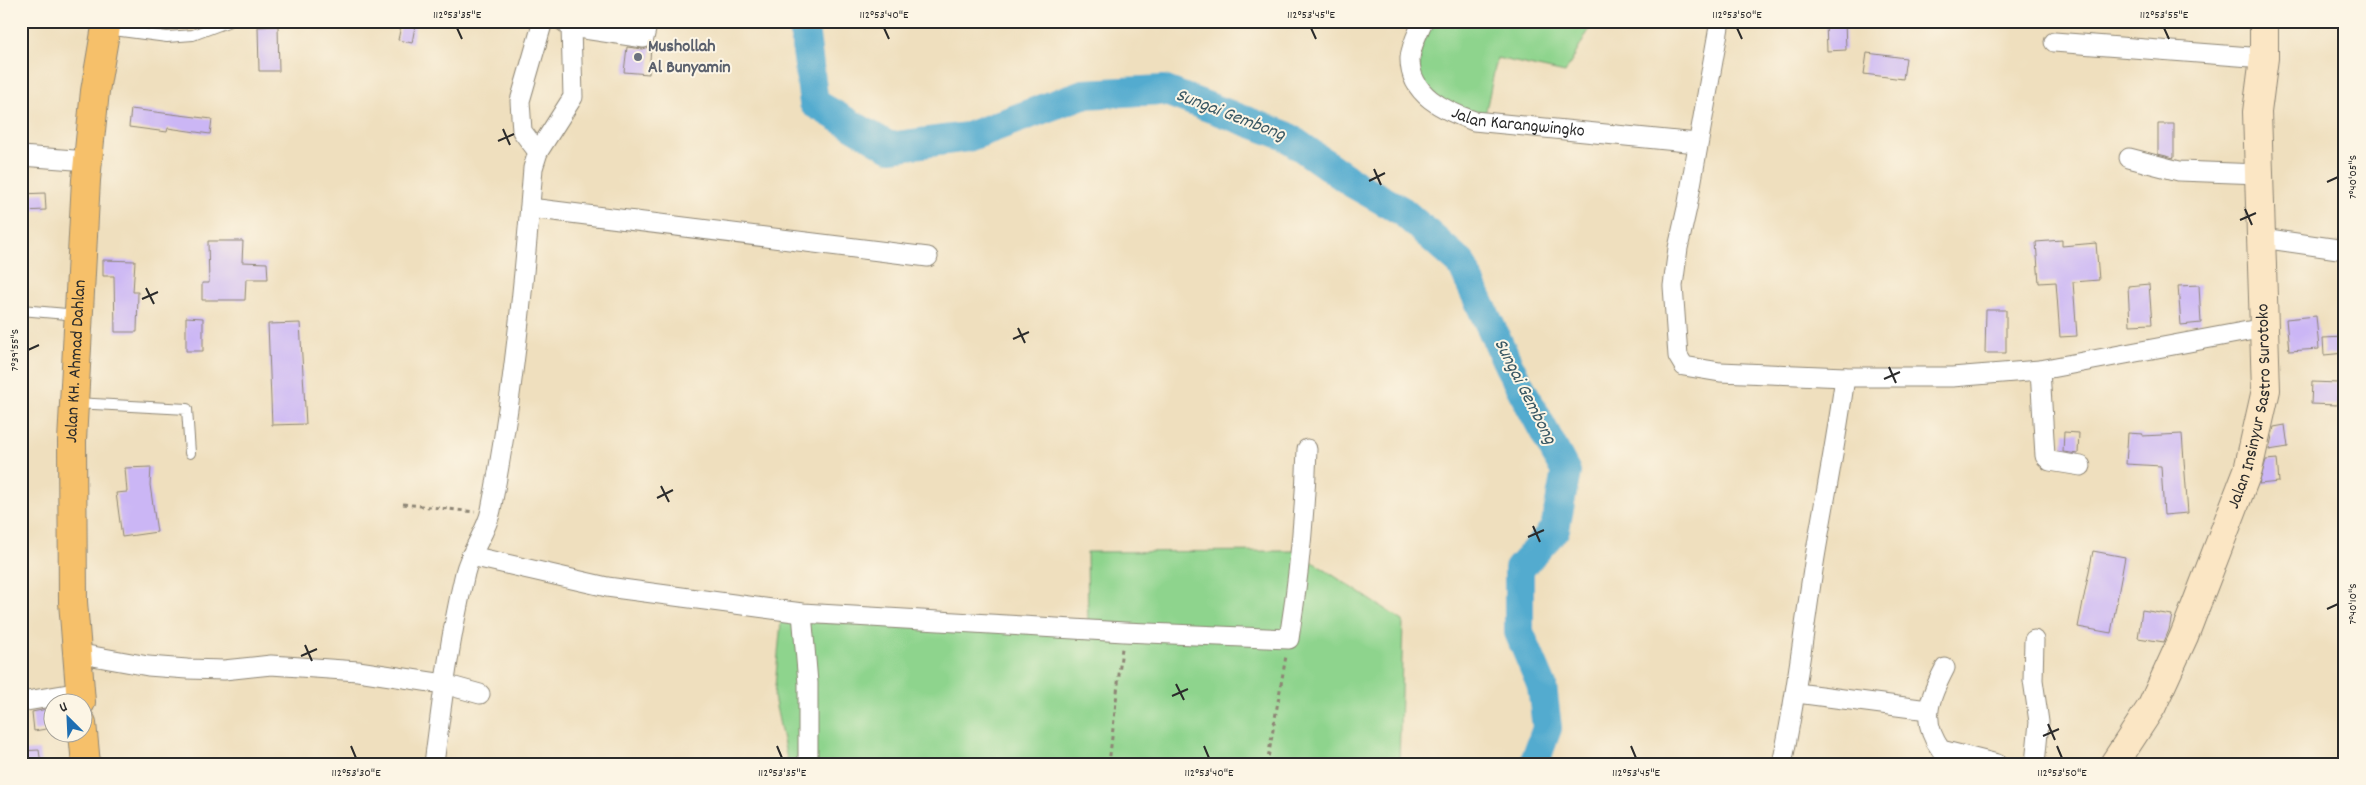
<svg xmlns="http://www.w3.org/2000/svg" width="2366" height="785" font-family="Dekko,sans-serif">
<rect width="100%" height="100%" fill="#fcf5e5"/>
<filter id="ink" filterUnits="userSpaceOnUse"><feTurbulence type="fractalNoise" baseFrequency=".02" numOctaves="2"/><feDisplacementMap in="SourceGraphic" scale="10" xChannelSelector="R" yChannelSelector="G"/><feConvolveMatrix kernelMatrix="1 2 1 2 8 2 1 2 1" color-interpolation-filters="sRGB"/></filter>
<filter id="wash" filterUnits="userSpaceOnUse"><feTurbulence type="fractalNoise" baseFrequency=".0096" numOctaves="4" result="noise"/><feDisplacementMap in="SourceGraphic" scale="20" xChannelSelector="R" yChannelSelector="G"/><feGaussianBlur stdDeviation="1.12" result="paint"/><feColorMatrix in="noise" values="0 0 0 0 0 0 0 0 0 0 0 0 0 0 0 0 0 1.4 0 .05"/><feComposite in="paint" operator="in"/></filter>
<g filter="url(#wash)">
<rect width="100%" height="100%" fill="#efdfbe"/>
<path fill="#8ed48d" stroke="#5c805c" d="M1431 21H1594L1565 73 1497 58 1484 120 1442 104 1419 77 1421 45Z
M1296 551 1403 621 1399 764H788L774 697 781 622 1088 626 1087 552Z"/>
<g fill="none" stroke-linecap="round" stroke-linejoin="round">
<path stroke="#52abcf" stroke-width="30" d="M803 21 814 103 890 147 968 137 1083 94 1163 90 1286 136 1354 184 1402 211 1461 263 1509 366 1566 472 1555 529 1519 569V632L1542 686 1547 728 1534 764"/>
</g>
<g id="blocks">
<path fill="#cbb6f5" d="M402 21H416L412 43 398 40Z
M1826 21H1845L1846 50 1827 51Z
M278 26 279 71H259L258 27Z
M651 46 649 74 624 72 627 47 643 49Z
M1867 53 1906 58 1903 79 1864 74Z
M131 109 212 119 210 134 168 128 167 132 129 127Z
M2158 124H2174V158L2158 154Z
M45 193 46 210 21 211V194Z
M2062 240V246L2096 243 2099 280 2073 282 2077 336 2060 337 2056 282 2039 283 2036 242Z
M208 241H243L242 262 267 263 268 279H246L245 300H202V283H209Z
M103 260 135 261 133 292H138L137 332H115L114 276H103Z
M2149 284 2152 324 2130 325 2128 286Z
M2199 285 2201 323 2181 325 2178 286Z
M1986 310H2006V353H1985Z
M2316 316 2319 349 2289 351 2286 319Z
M186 317 203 318V351H186Z
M300 323 306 424 272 425 268 324Z
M2345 337V353L2324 355 2323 338Z
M2312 382 2338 383 2337 405 2311 404Z
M2285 425 2288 447 2269 450 2274 427Z
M2064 432 2079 433 2078 454 2063 452Z
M2128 433 2143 434 2142 436 2182 434 2188 513 2164 515 2161 466 2126 464Z
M2277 459 2279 482 2259 484 2266 460Z
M151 467 150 485 157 532 122 537 116 493 127 492 125 468Z
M2093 551 2125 557 2111 633 2078 627Z
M2142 610 2172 615 2169 630 2164 642 2138 638Z
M52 708V728L34 731 32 712Z
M39 750 41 764H21V751Z"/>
</g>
</g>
<g filter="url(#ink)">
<use href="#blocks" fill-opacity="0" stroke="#8d8574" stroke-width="1"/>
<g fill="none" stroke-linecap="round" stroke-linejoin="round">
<defs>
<path id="lane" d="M106 29 167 37 193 35 230 21
M21 310 78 315
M75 403 187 409 190 453"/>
<g id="street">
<path d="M563 21 571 27 644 38 648 21"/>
<path id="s1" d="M1423 21C1418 33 1411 45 1410 58 1409 95 1445 111 1474 121L1697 143"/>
<path d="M1720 21 1687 208 1678 248 1673 286 1678 356 1684 366 1720 372 1845 377H1952L2040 370 2264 328"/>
<path d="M2054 42 2264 58"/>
<path d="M538 152 522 131 520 101 543 21"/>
<path d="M21 156 88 161"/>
<path d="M2129 158 2179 171 2260 174"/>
<path d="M530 208 928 257"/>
<path d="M2262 238 2345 250"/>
<path d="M2040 370 2045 456 2050 461 2081 466"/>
<path d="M471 556 607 587 802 613 1124 632 1289 639C1299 576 1305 513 1307 449"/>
<path d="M802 613 808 683V764"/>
<path d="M2034 640 2033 680 2039 722 2035 764"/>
<path d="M76 653 148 666 187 669 224 670 271 665 358 671 444 684 480 694"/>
<path d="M1945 668C1930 697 1919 720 1941 750L1997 764"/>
<path d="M1797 693 1928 710"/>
<path d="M21 702 80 692"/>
<path d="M434 764C442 700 450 636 465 573 470 551 487 532 491 510 513 398 524 283 533 168L538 152 573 97 571 27"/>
<path d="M1782 764C1797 695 1804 626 1815 557 1825 497 1837 437 1845 377"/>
</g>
<g id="secondary">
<path id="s2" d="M2114 764 2152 706 2184 636 2248 470 2266 390 2257 112 2264 58V21"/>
</g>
<g id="primary">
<path id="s3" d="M81 702 73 602 72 441 86 180 95 91 107 21"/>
<path d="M82 723 86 764"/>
</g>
</defs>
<use href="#lane" stroke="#8d8574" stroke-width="12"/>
<use href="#street" stroke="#8d8574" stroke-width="21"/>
<use href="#secondary" stroke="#8d8574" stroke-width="30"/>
<use href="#primary" stroke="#8d8574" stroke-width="30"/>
<path stroke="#8d8574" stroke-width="3" stroke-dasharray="4 4" stroke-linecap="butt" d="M403 504 475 512
M1109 764 1122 648
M1267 764 1286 656"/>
<use href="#lane" stroke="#fff" stroke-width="10"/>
<use href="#street" stroke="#fff" stroke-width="19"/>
<use href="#secondary" stroke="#fbe6c4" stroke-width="28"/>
<use href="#primary" stroke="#f6c06b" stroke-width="28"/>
</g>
</g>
<path fill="none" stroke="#2b2b2b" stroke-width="2" d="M457 28 462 39M884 28 889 39M1311 28 1316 39M1737 28 1742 39M2164 28 2169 39M503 129 510 145M498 141 514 134M1374 169 1381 185M1369 181 1385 173M2327 182 2338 177M2245 209 2252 225M2240 220 2256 213M146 288 154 304M142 299 158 292M1018 328 1025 343M1013 339 1029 332M28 350 39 345M1889 367 1896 383M1884 379 1900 372M661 486 669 502M657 498 673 490M1533 526 1540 542M1528 537 1544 530M2327 609 2338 604M305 645 312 661M301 656 317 649M1176 684 1184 700M1172 696 1188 689M2048 724 2055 740M2043 736 2059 729M351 746 356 758M777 746 782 758M1204 746 1209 758M1631 746 1636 758M2057 746 2062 758"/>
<circle fill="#6b7280" stroke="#fcf5e5" stroke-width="2" cx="638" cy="57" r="5"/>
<g text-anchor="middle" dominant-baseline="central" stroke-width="4" stroke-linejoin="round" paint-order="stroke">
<g font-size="18" font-weight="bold" fill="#5b616d" stroke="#fcf5e5" text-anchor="start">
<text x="648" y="47">Mushollah<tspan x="648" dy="21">Al Bunyamin</tspan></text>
</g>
<g font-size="18" fill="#2b2b2b" stroke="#fcf5e5">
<text stroke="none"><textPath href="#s1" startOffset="180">Jalan Karangwingko</textPath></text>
<text stroke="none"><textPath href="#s3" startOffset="341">Jalan KH. Ahmad Dahlan</textPath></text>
<text stroke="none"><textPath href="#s2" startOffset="388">Jalan Insinyur Sastro Surotoko</textPath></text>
</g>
<g font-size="19" font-style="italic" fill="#395864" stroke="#fcf5e5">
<text transform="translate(1230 116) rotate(21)">Sungai Gembong</text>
<text transform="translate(1524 392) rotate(63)">Sungai Gembong</text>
</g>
</g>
<rect width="2366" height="785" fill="none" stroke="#fcf5e5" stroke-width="55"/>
<g transform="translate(68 718) rotate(336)"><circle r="24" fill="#fcf5e5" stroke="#a8a49b"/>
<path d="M0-4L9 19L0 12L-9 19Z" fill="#1f6fb2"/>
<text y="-8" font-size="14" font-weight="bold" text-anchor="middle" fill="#2b2b2b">U</text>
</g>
<rect x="28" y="28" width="2310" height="730" fill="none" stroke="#2b2b2b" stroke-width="2"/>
<g font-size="12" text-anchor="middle" fill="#2b2b2b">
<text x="457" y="18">112°53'35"E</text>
<text x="884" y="18">112°53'40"E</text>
<text x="1311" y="18">112°53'45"E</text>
<text x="1737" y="18">112°53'50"E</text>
<text x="2164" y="18">112°53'55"E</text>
<text transform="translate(2352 177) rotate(-90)" y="4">7°40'05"S</text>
<text transform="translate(14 350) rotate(-90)" y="4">7°39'55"S</text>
<text transform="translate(2352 604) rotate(-90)" y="4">7°40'10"S</text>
<text x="356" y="776">112°53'30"E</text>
<text x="782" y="776">112°53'35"E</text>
<text x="1209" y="776">112°53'40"E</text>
<text x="1636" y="776">112°53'45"E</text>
<text x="2062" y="776">112°53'50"E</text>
</g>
</svg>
